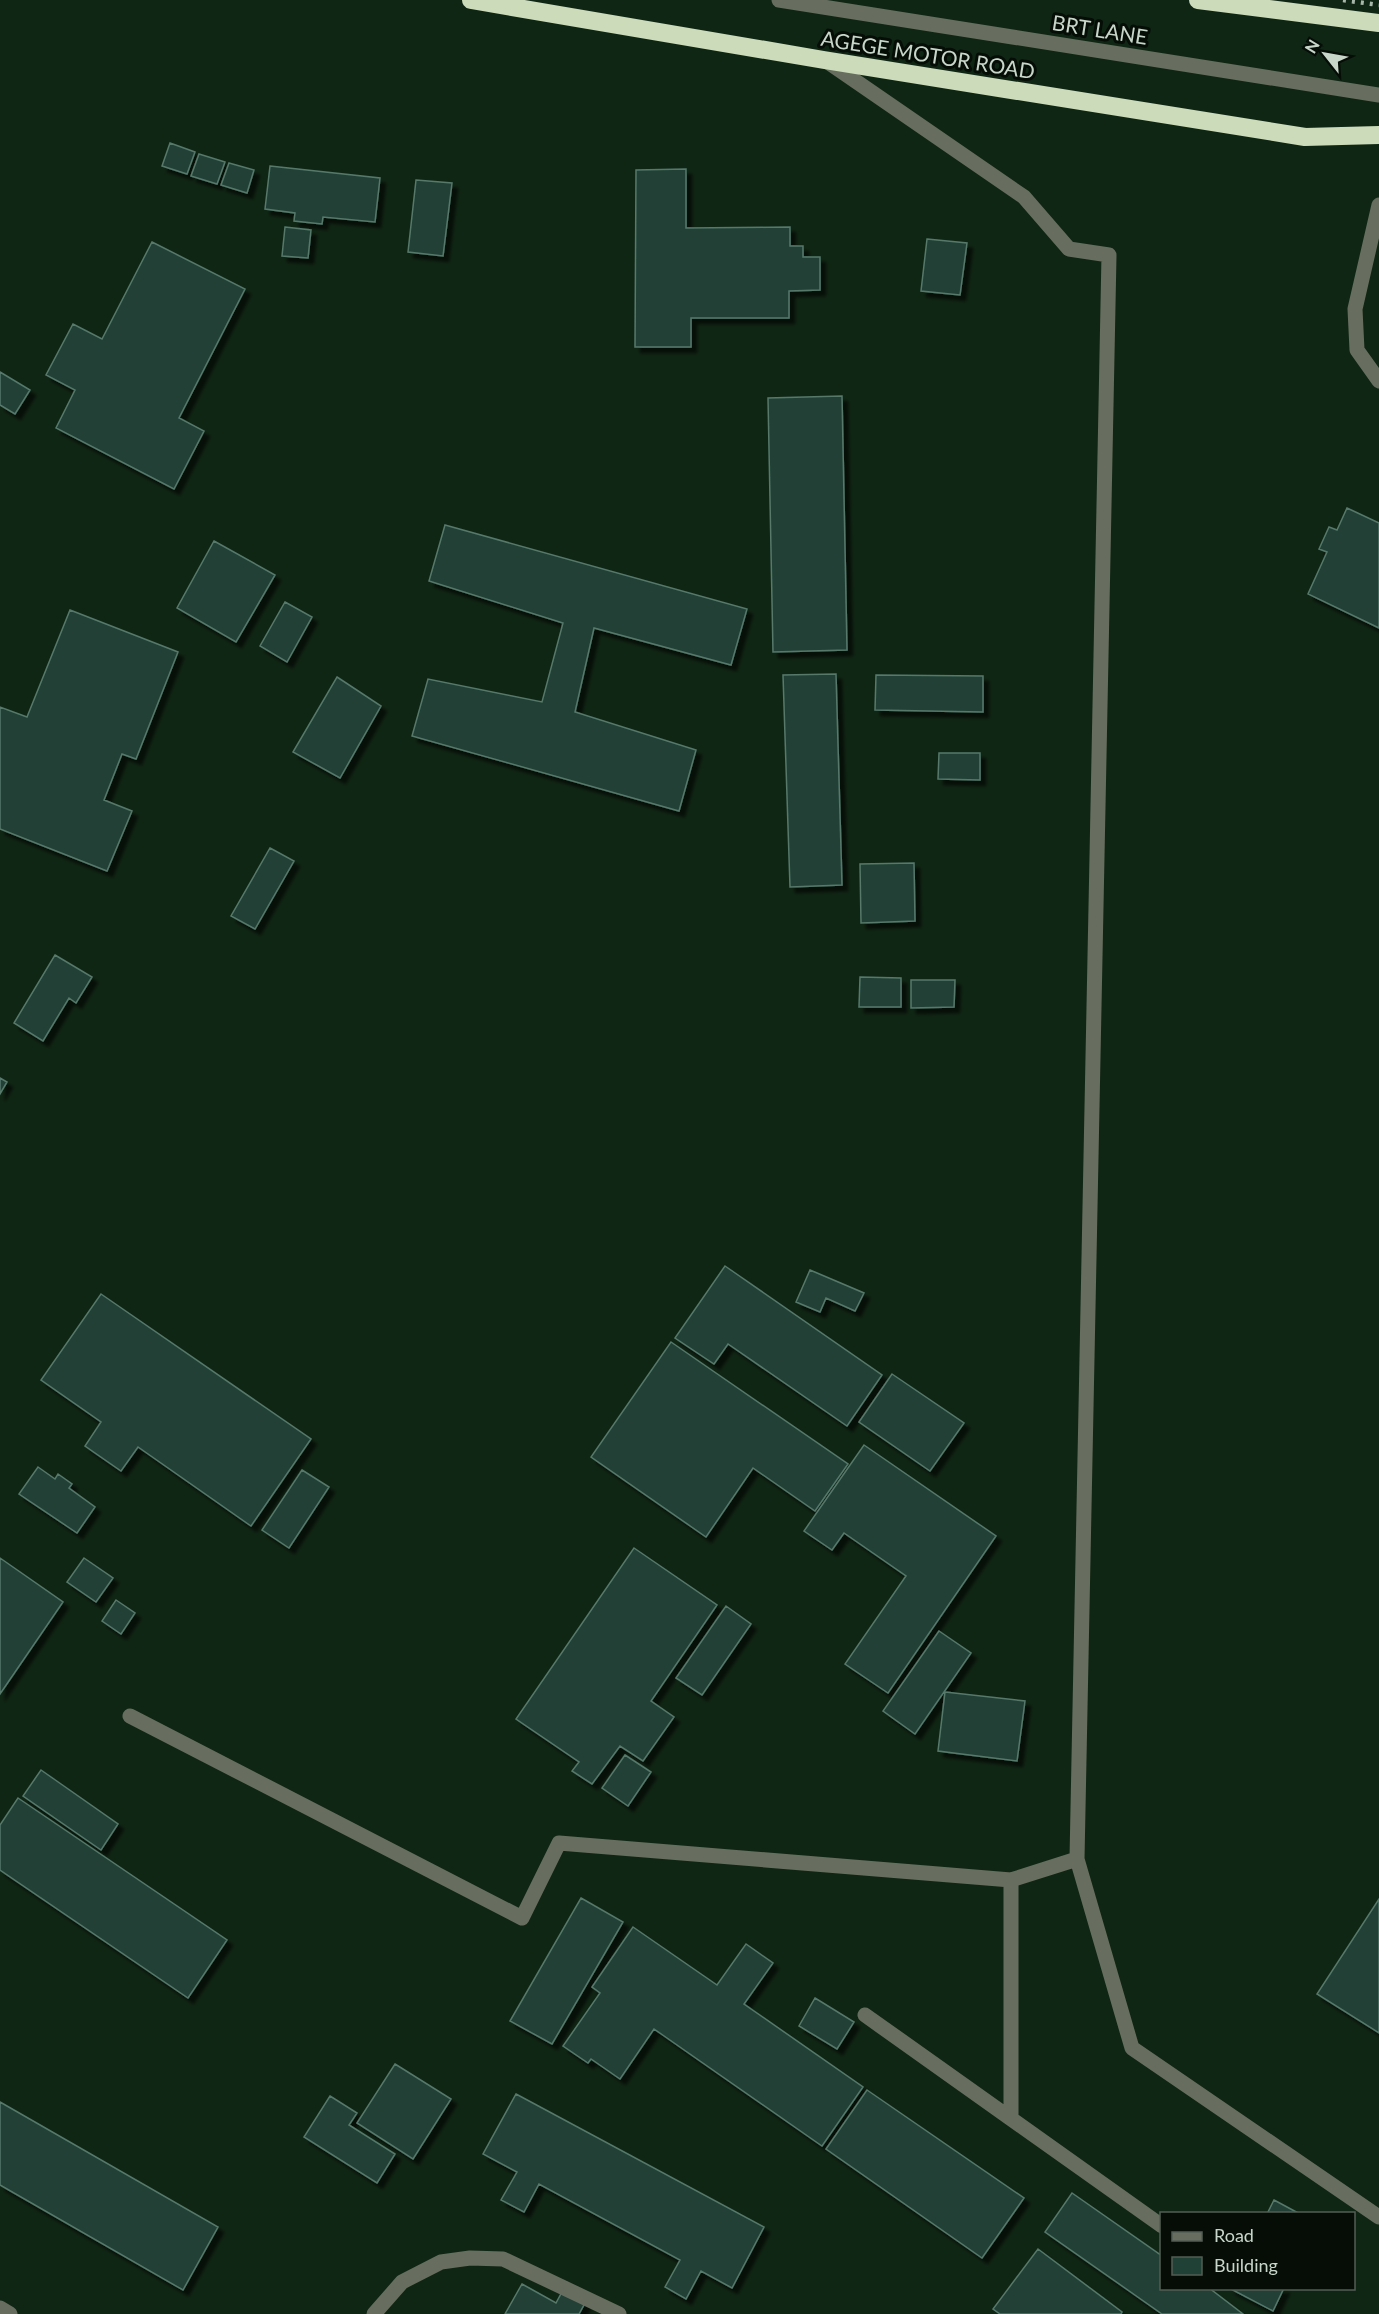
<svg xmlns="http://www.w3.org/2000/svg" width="1379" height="2314" font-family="Lato,sans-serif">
<defs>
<filter id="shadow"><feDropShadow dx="5.5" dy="5.5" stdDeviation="1.5" flood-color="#0009"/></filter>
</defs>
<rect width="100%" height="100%" fill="#102614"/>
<path fill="#204136" stroke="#56796c" stroke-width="1.5" filter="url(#shadow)" d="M170 143 195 152 187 174 162 166Z
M199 154 225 162 217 184 191 176Z
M229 163 254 170 247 193 221 185Z
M270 166 380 178 375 222 323 217 322 224 294 221 295 213 265 209Z
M686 169V228L790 227V246H803V257H820V290L789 291V318H691V347H635L636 170Z
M416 180 452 183 443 256 408 252Z
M285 227 311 230 308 258 282 256Z
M927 239 967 243 960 295 921 291Z
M152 242 245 289 179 418 204 431 174 489 56 428 75 390 46 375 73 324 102 339Z
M0 372 30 390 15 414 0 405Z
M842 396 847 650 773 652 768 398Z
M1347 508 1379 523V628L1308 594 1327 552 1319 549 1329 527 1337 530Z
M445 525 747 609 731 665 594 628 575 712 696 750 679 811 412 736 428 679 542 702 563 623 429 581Z
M214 541 275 575 236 642 177 608Z
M285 602 312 617 287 662 260 646Z
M70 610 178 652 136 759 122 754 104 800 132 811 107 871 0 829V707L27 717Z
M836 674 842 885 790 887 783 675Z
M876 675 983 676V712L875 710Z
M337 677 381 706 340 778 293 752Z
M939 753H980V780L938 779Z
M270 848 294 861 255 929 231 916Z
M914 863 915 921 861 923 860 864Z
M55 955 92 977 76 1003 69 998 43 1041 14 1023Z
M860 977 901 978V1007H859Z
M911 980H955L954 1007 911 1008Z
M0 1078 7 1082 0 1094Z
M725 1266 882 1375 847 1426 728 1344 714 1364 675 1338Z
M810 1270 864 1293 855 1311 826 1298 820 1312 796 1302Z
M101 1294 311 1439 251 1526 138 1447 121 1471 85 1446 101 1422 41 1380Z
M671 1342 848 1464 815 1511 753 1468 706 1537 591 1457Z
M892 1374 964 1423 930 1471 859 1422Z
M864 1445 996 1536 888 1693 845 1664 906 1576 844 1533 832 1550 804 1531Z
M38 1467 55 1479 58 1474 72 1484 69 1488 95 1507 77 1533 19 1494Z
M302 1470 329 1487 289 1548 262 1530Z
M634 1548 717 1605 651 1701 674 1717 643 1761 620 1746 592 1784 572 1771 579 1762 516 1719Z
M0 1558 63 1602 0 1694Z
M84 1558 113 1578 96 1602 67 1582Z
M116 1600 135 1613 121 1634 102 1621Z
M726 1606 751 1624 702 1695 676 1678Z
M939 1631 971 1653 915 1734 883 1711Z
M945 1692 1025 1701 1017 1761 938 1751Z
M625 1755 651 1772 628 1806 602 1788Z
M41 1770 118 1824 101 1850 23 1796Z
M18 1798 227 1940 188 1998 0 1870V1825Z
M581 1898 623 1922 552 2044 510 2021Z
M1379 1899V2033L1317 1994Z
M633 1927 717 1985 746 1944 773 1963 744 2004 863 2087 822 2146 654 2029 620 2079 591 2059 588 2063 563 2046 600 1993 592 1987Z
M815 1998 854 2022 837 2049 799 2026Z
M395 2064 451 2099 413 2159 357 2123Z
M867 2090 1024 2198 982 2258 826 2149Z
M516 2094 764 2227 732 2288 701 2271 686 2299 665 2287 680 2260 539 2184 524 2212 501 2200 517 2172 483 2154Z
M330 2096 357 2113 349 2125 395 2154 377 2183 304 2137Z
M0 2102 218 2227 183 2290 0 2185Z
M1072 2193 1162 2256V2288H1209L1243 2314H1162L1045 2232Z
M1274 2200 1300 2214H1267Z
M1038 2249 1122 2312 1121 2314H1000L993 2309Z
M522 2284 556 2303 563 2290 585 2303 579 2314H505Z
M1229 2288H1284L1273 2311Z"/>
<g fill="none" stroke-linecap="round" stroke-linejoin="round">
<path stroke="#676e60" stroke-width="15" d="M779 0 1379 95
M825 60 1024 197 1069 249 1109 255 1077 1859 1132 2048 1379 2217
M1379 205 1355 309 1357 350 1379 381
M130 1716 522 1918 559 1843 1011 1880 1077 1859
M865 2015 1162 2226
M1011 2118V1880
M0 2308 10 2314
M374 2314 402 2282 441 2262 470 2258 503 2259 619 2314"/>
<path stroke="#ccdbb9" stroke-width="18" d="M471 0 824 60 1305 137 1379 135
M1198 0 1379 23"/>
<path stroke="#a7b7a9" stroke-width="4.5" stroke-dasharray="3 6" stroke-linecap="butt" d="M1343 0 1379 5"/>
</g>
<g text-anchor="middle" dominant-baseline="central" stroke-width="6" stroke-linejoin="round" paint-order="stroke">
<g font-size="21" fill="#c8d6c9" stroke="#050d06">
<text transform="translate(1100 29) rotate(9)">BRT LANE</text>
<text transform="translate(928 54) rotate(9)">AGEGE MOTOR ROAD</text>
</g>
</g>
<rect x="1160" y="2212" width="195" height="78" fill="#050d06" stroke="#535d54" stroke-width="1.5"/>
<rect x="1172" y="2232" width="30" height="9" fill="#676e60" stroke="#535d54" stroke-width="1.5"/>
<text x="1214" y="2242" font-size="18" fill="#c8d6c9">Road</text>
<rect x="1172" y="2257" width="30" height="18" fill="#204136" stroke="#535d54" stroke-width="1.5"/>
<text x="1214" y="2272" font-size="18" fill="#c8d6c9">Building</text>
<g transform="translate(1325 54) rotate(301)" stroke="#050d06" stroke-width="4.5" paint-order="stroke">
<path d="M0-4.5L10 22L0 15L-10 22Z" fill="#c8d6c9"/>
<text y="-9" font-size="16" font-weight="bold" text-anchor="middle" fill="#c8d6c9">N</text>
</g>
</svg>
